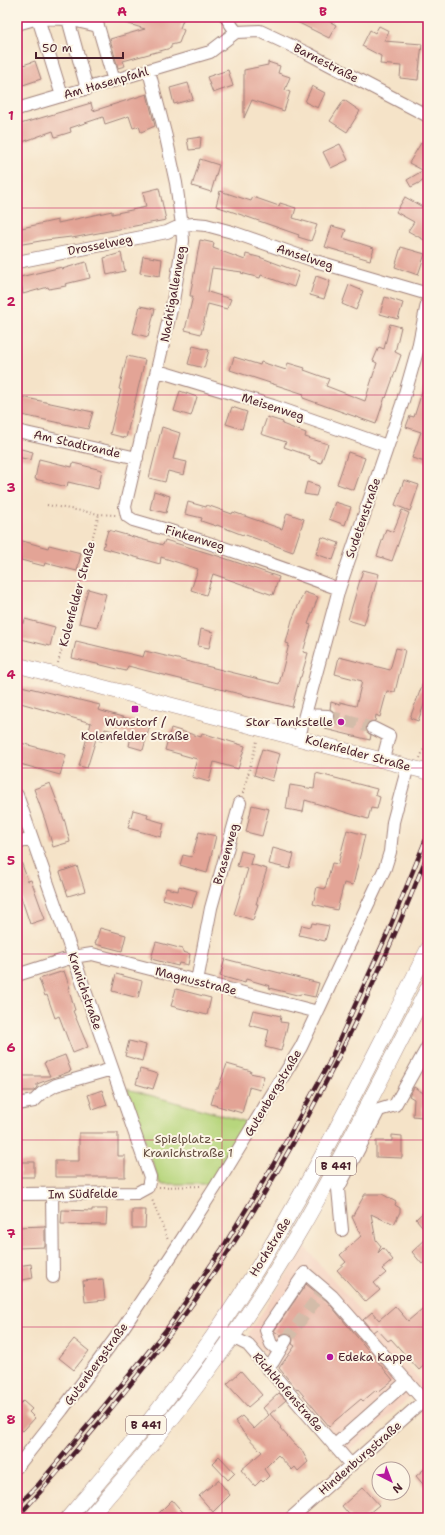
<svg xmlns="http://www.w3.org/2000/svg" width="445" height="1535" font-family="'Shantell Sans',sans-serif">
<rect width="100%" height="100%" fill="#fcf5e5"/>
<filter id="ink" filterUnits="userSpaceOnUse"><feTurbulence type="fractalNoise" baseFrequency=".025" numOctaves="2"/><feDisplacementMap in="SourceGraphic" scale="8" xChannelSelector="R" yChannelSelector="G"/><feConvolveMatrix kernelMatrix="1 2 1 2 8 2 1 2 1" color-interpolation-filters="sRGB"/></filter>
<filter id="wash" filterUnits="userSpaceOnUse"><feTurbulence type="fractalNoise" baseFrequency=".012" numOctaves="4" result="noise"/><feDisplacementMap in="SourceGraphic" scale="16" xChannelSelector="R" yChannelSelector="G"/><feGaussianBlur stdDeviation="0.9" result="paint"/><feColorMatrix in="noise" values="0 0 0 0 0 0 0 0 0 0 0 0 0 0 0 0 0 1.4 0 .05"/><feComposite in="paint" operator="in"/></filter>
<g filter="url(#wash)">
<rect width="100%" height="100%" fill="#f5e3c8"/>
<path fill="#f5d3c2" d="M305 1247 424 1385 348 1451 248 1334Z"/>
<path fill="#b7d67d" stroke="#807a54" d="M127 1089 251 1123 220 1174 207 1184H160Z"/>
<g id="blocks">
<path fill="#e3a496" d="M114 17H184L180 28 184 30 179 43 171 45V48L123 61 125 66 118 68 110 39 145 29 113 19Z
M287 17H321L336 25 329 38Z
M379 26 389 31 384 41 422 44 418 80 400 78 401 66 380 64 381 56 362 46 370 30 375 33Z
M35 61 41 79 23 85 17 67Z
M268 62 280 66 278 73 290 77 285 90 290 92 284 111 252 100 244 118V70L268 65Z
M228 70 233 86 213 93 207 77Z
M188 83 193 99 174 104 170 88Z
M312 86 325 93 318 108 305 102Z
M147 94 155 126 141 132 139 126 133 128 129 116 105 124 103 117 70 128 71 132 55 137 53 131 17 144V125L91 103 93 111Z
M344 100 360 111 347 132 330 121Z
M201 137 200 149 189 150 187 139Z
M421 143 428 147V173L409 163Z
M340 144 348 160 331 168 323 152Z
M200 159 219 165 211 192 192 186Z
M422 171 427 179 411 187 407 180Z
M159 188 166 220 72 238 71 237 46 240 17 245V229L58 220V223L112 211V214L146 207 143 192Z
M220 191 251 201 253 197 279 206 280 203 296 208 293 218 317 225 311 241 298 237 299 235 216 206Z
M405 197 428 210V242L408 231 414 222 396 212Z
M332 226 346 230 343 238 374 248 370 260 325 247Z
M200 240 214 243 213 248 245 260 246 254 262 258 299 272 294 287 261 275 260 278 241 273 242 272 212 268 208 292 231 299 227 309 208 304 201 334 185 330 193 296H190Z
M401 247 425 254 418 275 395 267Z
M121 253 125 271 107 275 104 258Z
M143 256 162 259 160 276 140 273Z
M86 262 90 278 65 284 66 286 49 289 48 287 23 294 20 277 62 267V269Z
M316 276 330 281 324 299 310 295Z
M349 285 363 291 356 310 342 304Z
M385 297 403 303 398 319 380 314Z
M140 306 155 309 148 337 133 333Z
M390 324 401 327 395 352 401 355 386 398 385 397 376 424 303 398 304 394 230 370 234 357 260 365 261 362 286 370 288 363 305 368 304 370 329 379 326 386 365 401 377 363 373 361 379 347 384 349Z
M193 346 209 350 204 368 188 364Z
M127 356 145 360 126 438 110 434 121 390 119 389Z
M426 380H428V463L412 458 421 432 406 427 410 416 414 417Z
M180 391 197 397 191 416 174 411Z
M17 396 93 412 88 429 17 414Z
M232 407 247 412 242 429 226 424Z
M267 417 283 422 282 424 306 433 305 437 328 444 321 463 309 459 310 456 284 447 286 442 261 434Z
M162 427 180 433 173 459 187 462 184 475 168 471 165 482 149 478Z
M17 448 33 452 31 460 17 457Z
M348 452 365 458 354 490 337 484Z
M39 459 72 467 73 463 102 470 98 489 68 482 67 487 35 479Z
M404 480 419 485 410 511 395 505Z
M307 482 319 486 316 496 304 494Z
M154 491 170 496 166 513 150 509Z
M188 502 206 507 207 505 232 514 233 512 282 529 287 513 304 519 293 552 243 534V535L217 525 216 526 201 521 202 518 185 514Z
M335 502 351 507 345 525 329 519Z
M402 510 409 513 392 561 377 556 386 529 393 532Z
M108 530 163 545 165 540 218 556 279 577 273 595 213 574 206 595 191 590 198 569 161 557 160 564 103 548Z
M322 537 339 543 333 560 316 554Z
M19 540 48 548 49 545 81 553 77 571 45 563 44 566 17 559V547Z
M363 570 379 574 364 625 348 620Z
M88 589 106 594 97 627 79 623Z
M304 592 318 597 308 624 311 625 303 652 308 653 301 677H300L292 707 128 666 126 671 72 658 76 641 143 657 145 651 279 684 289 644 286 643 292 620Z
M25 619 55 627 50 646 17 638V622L24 623Z
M201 629 213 632 209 648 198 646Z
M396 648 405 650 395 692 387 691 380 717 376 715 375 721 369 722 367 724V732L371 735 370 740 325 729 326 723 332 722 335 717 334 712 330 709 331 702 340 705V702L356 706 362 681 335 674 339 657 390 670Z
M427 672 428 694 418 721 410 718Z
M17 685 100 705 98 710 150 725 143 750 129 746 131 736 105 729 102 741 96 739 87 768 79 766 91 723 17 702Z
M171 728 201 737 202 733 245 746 238 769 214 762 209 782 192 777 197 759 165 750Z
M17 742 66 755 60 775 20 764 21 760 17 759Z
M262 749 280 754 272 781 254 775Z
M316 773 377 789 375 795 380 797 377 809 371 808 368 819 305 800 303 812 286 809 290 785 314 789Z
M50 783 65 822 70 842 53 847 45 820 34 789Z
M252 805 269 809 262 836 246 832Z
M133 810 148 814 147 818 164 823 161 837 128 828Z
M347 830 365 835 353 885 344 883 337 910 313 904 317 887 325 889 332 863 338 864Z
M199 832 216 836 207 873 180 865 183 855 192 857Z
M273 848 294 854 290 869 269 864Z
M241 851 253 854 250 864 267 869 256 904H258L253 920 234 914 248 869 237 866Z
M17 853H18L28 881 31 880 45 919 30 924 17 885Z
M77 866 85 891 68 896 60 872Z
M179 886 197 891 192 907 163 899 166 888 178 891Z
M312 923 329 926 325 941 299 935 302 925 311 927Z
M100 928 126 935 122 951 95 944Z
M156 942 183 949V952L190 954 188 965 179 963 178 966 151 959Z
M225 959 319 983 315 997 301 994 297 995 269 988 270 986 246 979 245 983 220 976Z
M64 971 70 988H68L75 1010 73 1011 88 1047 73 1053 59 1016 55 1018 47 995 45 996 39 979Z
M116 974 142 981 138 998 112 991Z
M176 989 211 998 207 1015 171 1006Z
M253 1010 281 1016 280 1022 288 1023 281 1051 265 1047 269 1030 249 1025Z
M129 1041 146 1045 142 1061 125 1056Z
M65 1055 71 1071 37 1084V1087L34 1091H17V1076H50L44 1063Z
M227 1064 251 1071 250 1073 264 1076 260 1090 249 1087 242 1113 211 1104 216 1088H218Z
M140 1069 158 1074 153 1089 136 1084Z
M414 1087 428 1096V1105L423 1104 422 1117 413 1116 414 1099 409 1096Z
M102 1090 107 1105 93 1110 88 1095Z
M79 1133H118V1156H125V1177H55V1161H79Z
M392 1135 402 1136V1158L376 1157V1141H392Z
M20 1162H34V1177H20Z
M365 1194H382L396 1202 395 1205 400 1208V1212L394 1224 388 1221V1222L371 1214 376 1240 381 1246 378 1253 383 1248 393 1260 382 1269 386 1273 374 1283 380 1290 366 1302 337 1270 346 1262 340 1255 361 1236 352 1217Z
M428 1208V1233L416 1219Z
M92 1209H107L106 1225 61 1224 62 1210 92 1211Z
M132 1210H146L145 1228H132Z
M45 1226V1247L17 1248V1227Z
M428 1237V1259L422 1264 412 1252Z
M31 1264 33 1278 17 1281V1266Z
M103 1279 105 1300 85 1302 83 1281Z
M306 1284 327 1301 393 1380 378 1392 376 1390 363 1401 361 1399 329 1426 298 1389 297 1390 279 1368 295 1346 292 1344 293 1340 290 1334 286 1333 280 1335 274 1331Z
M428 1304V1362L419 1370 391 1339 388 1341 377 1329 373 1332 363 1320 372 1312 379 1320 395 1306 408 1321Z
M74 1339 89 1351 74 1370 59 1358Z
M241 1371 262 1395 248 1407 227 1384Z
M279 1393 286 1400 270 1414 281 1427 280 1428 295 1445 301 1449 308 1462 298 1471 295 1467 292 1470 278 1455 264 1469 269 1476 263 1482 261 1480 255 1486 241 1470 262 1452 242 1431V1430L235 1421 242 1416 254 1429 269 1415 263 1408Z
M23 1401 32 1409 29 1412 35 1418 23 1431 17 1426V1407Z
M219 1456 235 1473 228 1480 212 1463Z
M428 1466V1490L416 1476Z
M218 1480 230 1495 213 1512 199 1496Z
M363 1487 379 1505 363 1518H352L342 1506Z
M172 1500 179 1508 189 1518H163L159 1513Z"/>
</g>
</g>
<g filter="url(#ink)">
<use href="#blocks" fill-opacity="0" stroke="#a0817a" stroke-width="1"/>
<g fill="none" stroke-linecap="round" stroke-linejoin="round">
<path stroke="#d3bca9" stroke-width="12" stroke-dasharray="12 6" stroke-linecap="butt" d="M328 716 373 728
M286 1340 321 1293"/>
<defs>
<path id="minor" d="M226 17 236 32
M38 18 62 96
M68 19 87 89
M17 24 38 18 68 19 98 26 114 81
M236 32 260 31 307 53 428 116
M149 71 166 137 176 183 182 225 183 241 173 301 125 507 127 516 133 520C204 540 270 563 339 589
M17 109 210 52 236 32
M17 262 167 232 182 225 194 224 206 225 232 232 312 260 428 294
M158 371 273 406 387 446
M17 431 137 458
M305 715 328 716
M373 728 389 736 383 759
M299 737 339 589 402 404 418 348 428 299
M17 795 150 1177 148 1187 137 1193 17 1194
M17 843 32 839
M17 975 73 957 92 954 318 1012
M197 981 211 908 240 803
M17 1104 34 1101 42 1093 56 1085 112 1069
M52 1194 53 1277
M342 1230 338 1189 379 1110 395 1105 428 1046
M219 1328 232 1337 248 1345 351 1465
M279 1351 271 1344 266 1330 305 1273 332 1296 424 1401
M267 1368 273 1362 286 1340
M334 1446 407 1381
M17 1467 62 1410 123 1328 173 1253 216 1186 301 1047 385 868 390 852 393 822 408 766
M291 1518 428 1397"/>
<path id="major" d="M17 665 428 772
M68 1518C121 1456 174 1394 220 1326 301 1207 363 1077 428 949
M89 1518C169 1428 242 1331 302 1227 347 1149 386 1068 428 988"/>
</defs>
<use href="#minor" stroke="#a0817a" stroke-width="14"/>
<use href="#major" stroke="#a0817a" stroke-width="16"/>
<path stroke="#a0817a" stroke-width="2" stroke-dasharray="1 3" stroke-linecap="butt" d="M47 505 99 514 116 515
M58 663 99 514
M420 758 428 740
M243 793 257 741
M159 1187 203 1186
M151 1197 168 1240"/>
<use href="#minor" stroke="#fff" stroke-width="12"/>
<use href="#major" stroke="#fff" stroke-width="15"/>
<defs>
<path id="rail" d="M17 1506 39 1484 105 1405 166 1330 222 1249 273 1165 329 1063 388 932 428 834
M17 1517C46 1487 73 1454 100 1422 145 1367 190 1311 228 1252 281 1169 331 1078 371 988 391 944 410 899 428 853"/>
</defs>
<use href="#rail" stroke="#4a1f2b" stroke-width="4.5"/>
<use href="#rail" stroke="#fcf5e5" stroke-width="3" stroke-dasharray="9" stroke-linecap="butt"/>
</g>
</g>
<path fill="none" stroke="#c2185b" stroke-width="1" stroke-opacity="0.55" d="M222 17V1518M17 208H428M17 395H428M17 581H428M17 768H428M17 954H428M17 1140H428M17 1327H428"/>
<g fill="#b5179e" stroke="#fcf5e5" stroke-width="1.5">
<rect x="131" y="705" width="8" height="8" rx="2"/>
<circle cx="341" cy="722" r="4"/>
<circle cx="330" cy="1357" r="4"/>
</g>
<g text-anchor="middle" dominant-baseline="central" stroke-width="4" stroke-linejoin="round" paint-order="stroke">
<g fill="#fcf5e5" stroke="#7f5f63" stroke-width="1">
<rect x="316" y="1157" width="40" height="18" rx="3"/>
<rect x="126" y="1416" width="40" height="18" rx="3"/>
</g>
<g font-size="11" font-weight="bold" fill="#4a1f2b">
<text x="336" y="1166">B 441</text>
<text x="146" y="1425">B 441</text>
</g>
<g font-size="12" fill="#4a1f2b" stroke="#fcf5e5">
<text transform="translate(326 63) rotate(27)">Barnestraße</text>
<text transform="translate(106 83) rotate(-16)">Am Hasenpfahl</text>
<text transform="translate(100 245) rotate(-11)">Drosselweg</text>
<text transform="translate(305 257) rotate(18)">Amselweg</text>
<text transform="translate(173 294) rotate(-80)">Nachtigallenweg</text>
<text transform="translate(273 407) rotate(18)">Meisenweg</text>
<text transform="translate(77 444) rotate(13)">Am Stadtrande</text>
<text transform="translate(363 518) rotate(-71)">Sudetenstraße</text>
<text transform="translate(195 538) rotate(17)">Finkenweg</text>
<text transform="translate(77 594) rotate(-75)">Kolenfelder Straße</text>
<text transform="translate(358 753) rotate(15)">Kolenfelder Straße</text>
<text transform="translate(226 854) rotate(-74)">Brasenweg</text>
<text transform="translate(196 981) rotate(14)">Magnusstraße</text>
<text transform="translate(85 991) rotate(71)">Kranichstraße</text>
<text transform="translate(273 1093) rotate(-59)">Gutenbergstraße</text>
<text transform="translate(83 1194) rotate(-1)">Im Südfelde</text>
<text transform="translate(270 1247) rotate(-58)">Hochstraße</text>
<text transform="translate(96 1364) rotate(-54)">Gutenbergstraße</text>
<text transform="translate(288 1392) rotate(49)">Richthofenstraße</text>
<text transform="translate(360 1458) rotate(-41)">Hindenburgstraße</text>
</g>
<g font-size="12" fill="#4a1f2b" stroke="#fcf5e5">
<text x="135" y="722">Wunstorf /<tspan x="135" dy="14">Kolenfelder Straße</tspan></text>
<text x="333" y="722" text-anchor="end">Star Tankstelle</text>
<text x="338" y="1357" text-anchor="start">Edeka Kappe</text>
</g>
<g font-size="12" fill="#654d40" stroke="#fcf5e5">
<text x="188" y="1139">Spielplatz -<tspan x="188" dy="14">Kranichstraße 1</tspan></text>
</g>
</g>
<rect width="445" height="1535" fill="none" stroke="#fcf5e5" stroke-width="44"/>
<g transform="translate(391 1481) rotate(138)"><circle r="19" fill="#fcf5e5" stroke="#b59f9b"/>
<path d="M0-3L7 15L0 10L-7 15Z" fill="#b5179e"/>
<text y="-6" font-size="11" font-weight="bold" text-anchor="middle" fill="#4a1f2b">N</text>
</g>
<path d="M36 52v6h87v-6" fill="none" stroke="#4a1f2b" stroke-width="2"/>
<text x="42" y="52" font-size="12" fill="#4a1f2b" stroke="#fcf5e5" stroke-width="3" paint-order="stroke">50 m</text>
<rect x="22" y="22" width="401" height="1491" fill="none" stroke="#c2185b" stroke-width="1.5"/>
<g font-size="13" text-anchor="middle" font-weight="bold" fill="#c2185b">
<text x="122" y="16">A</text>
<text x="323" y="16">B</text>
<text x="11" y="120">1</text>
<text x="11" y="306">2</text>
<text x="11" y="492">3</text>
<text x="11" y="679">4</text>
<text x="11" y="865">5</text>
<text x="11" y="1052">6</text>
<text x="11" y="1238">7</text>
<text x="11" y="1424">8</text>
</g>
</svg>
